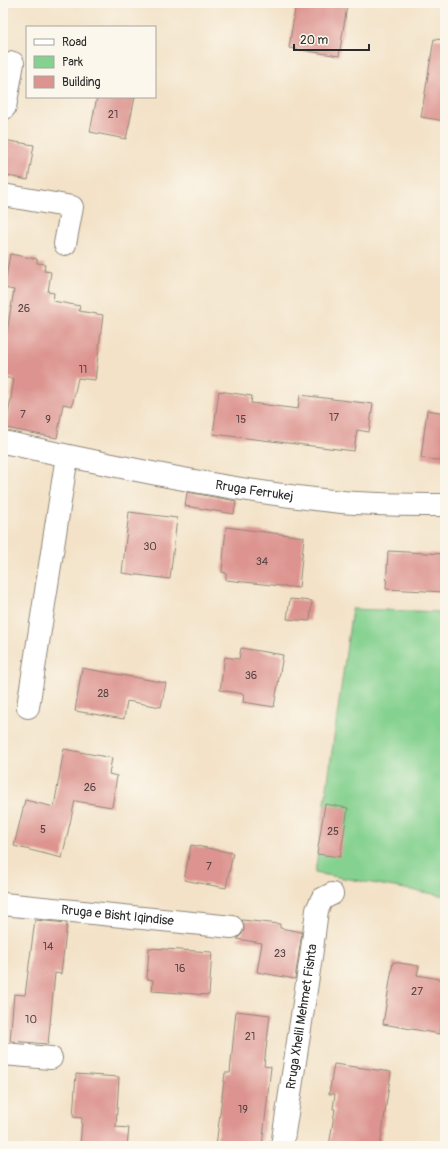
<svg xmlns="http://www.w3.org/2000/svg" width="448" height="1149" font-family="Pangolin,sans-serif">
<rect width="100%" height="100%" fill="#fbf7ec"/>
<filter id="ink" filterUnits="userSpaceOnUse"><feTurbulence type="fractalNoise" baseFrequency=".025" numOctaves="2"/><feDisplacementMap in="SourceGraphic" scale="8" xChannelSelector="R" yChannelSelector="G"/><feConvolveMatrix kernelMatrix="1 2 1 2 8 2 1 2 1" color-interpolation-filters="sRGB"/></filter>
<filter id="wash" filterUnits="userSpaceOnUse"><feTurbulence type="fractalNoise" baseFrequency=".012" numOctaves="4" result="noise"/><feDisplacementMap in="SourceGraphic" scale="16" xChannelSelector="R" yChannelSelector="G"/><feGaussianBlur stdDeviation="0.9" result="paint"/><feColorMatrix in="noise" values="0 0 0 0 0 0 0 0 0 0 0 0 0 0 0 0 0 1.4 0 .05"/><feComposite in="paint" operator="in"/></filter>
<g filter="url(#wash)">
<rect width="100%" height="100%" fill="#f3e2c7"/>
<path fill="#85d190" stroke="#587e5e" d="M352 609 445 612V896L315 873Z"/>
<g id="blocks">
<path fill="#dd9490" d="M296 3H330L347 6 339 56 289 48Z
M434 39 445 40V121L421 117Z
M97 97H135L126 139 90 132Z
M3 140 34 145 28 180 3 175Z
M10 254 37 259V263L45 264 44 271 51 272 48 292 54 293 53 301 80 306 79 311 103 315 95 380 78 378 72 406 63 404 57 438 6 428 14 379 3 377V355L14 290 4 288Z
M219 391 252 396 251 403 298 409 300 395 373 404 369 432 357 430 354 451 213 434Z
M427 410 445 413V461L421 458Z
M187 492 236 501 234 514 185 506Z
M129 512 177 518 170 579 122 573Z
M226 527 304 537 299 588 226 580V573L222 572Z
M388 551 445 554V592L386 589Z
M290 599 312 601 310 621 287 619Z
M241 648 283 655 274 707 243 702 244 694 220 690 225 657 239 659Z
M82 668 166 683 161 707 127 701 124 719 75 711Z
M64 749 112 758 109 774 117 776 112 807 75 801 62 858 14 846 25 800 54 807Z
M325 804 348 808 340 857 317 854Z
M191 845 233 853 226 888 184 880Z
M35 920 67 923 61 974 55 973 48 1044 10 1041 14 994 25 995Z
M242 920 280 924V928L302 932 295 979 257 972 262 943 237 939 242 934 244 929Z
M149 948 212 952 209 995 152 991 153 980 147 979Z
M393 962 419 966 417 975 445 980V1003L440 1034 383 1024Z
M236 1011 270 1015 264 1066 271 1067 262 1146H216L225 1073H230Z
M334 1064 391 1072 380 1146H329L335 1109H333L335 1094H329Z
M76 1074 119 1077 116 1127 129 1128 127 1146H80L82 1118 73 1117Z"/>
</g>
</g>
<g filter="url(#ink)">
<use href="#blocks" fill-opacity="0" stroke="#8f8679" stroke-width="1"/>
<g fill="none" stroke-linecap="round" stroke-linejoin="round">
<defs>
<g id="minor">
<path d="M3 109 5 107 13 63"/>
<path d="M3 195 72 207 65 244"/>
<path id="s1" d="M3 442C115 466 228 491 342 502 376 505 411 505 445 505"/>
<path d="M28 707 67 456"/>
<path id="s2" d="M3 904 232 927"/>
<path d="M3 1054 51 1058"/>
<path id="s3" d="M282 1146 311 957 317 910 322 899 332 894"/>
</g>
</defs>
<use href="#minor" stroke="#8f8679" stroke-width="24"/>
<use href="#minor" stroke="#fff" stroke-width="22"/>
</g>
</g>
<g text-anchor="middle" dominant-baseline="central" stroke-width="3" stroke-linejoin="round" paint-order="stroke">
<g font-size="11" fill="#584544">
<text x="113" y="114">21</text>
<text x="24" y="308">26</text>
<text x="83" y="369">11</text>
<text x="23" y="414">7</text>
<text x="334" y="417">17</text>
<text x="48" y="419">9</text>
<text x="241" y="419">15</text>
<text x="150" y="546">30</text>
<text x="262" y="561">34</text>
<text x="251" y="675">36</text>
<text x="103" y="693">28</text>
<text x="90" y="787">26</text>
<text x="43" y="829">5</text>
<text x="333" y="831">25</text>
<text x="209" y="866">7</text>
<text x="48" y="946">14</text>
<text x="280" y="953">23</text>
<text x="180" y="968">16</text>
<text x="417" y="991">27</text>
<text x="31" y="1019">10</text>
<text x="250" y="1036">21</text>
<text x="243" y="1109">19</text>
</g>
<g font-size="13" fill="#2b2b2b" stroke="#fbf7ec">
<text stroke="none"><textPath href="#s1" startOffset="256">Rruga Ferrukej</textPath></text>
<text stroke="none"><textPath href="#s2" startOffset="115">Rruga e Bisht Iqindise</textPath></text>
<text stroke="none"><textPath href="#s3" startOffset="131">Rruga Xhelil Mehmet Fishta</textPath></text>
</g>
</g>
<rect width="448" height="1149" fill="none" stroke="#fbf7ec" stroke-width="16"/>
<rect x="26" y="26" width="130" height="72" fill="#fbf7ec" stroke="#a8a59f"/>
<rect x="34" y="39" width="20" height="6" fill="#ffffff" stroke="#a8a59f"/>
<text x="62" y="46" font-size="12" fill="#2b2b2b">Road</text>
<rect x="34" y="56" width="20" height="12" fill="#85d190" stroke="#a8a59f"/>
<text x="62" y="66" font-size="12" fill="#2b2b2b">Park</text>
<rect x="34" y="76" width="20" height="12" fill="#dd9490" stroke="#a8a59f"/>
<text x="62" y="86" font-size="12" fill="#2b2b2b">Building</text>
<path d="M294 44v6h75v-6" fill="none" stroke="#2b2b2b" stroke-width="2"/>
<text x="300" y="44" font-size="12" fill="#2b2b2b" stroke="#fbf7ec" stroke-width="3" paint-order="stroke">20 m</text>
</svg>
